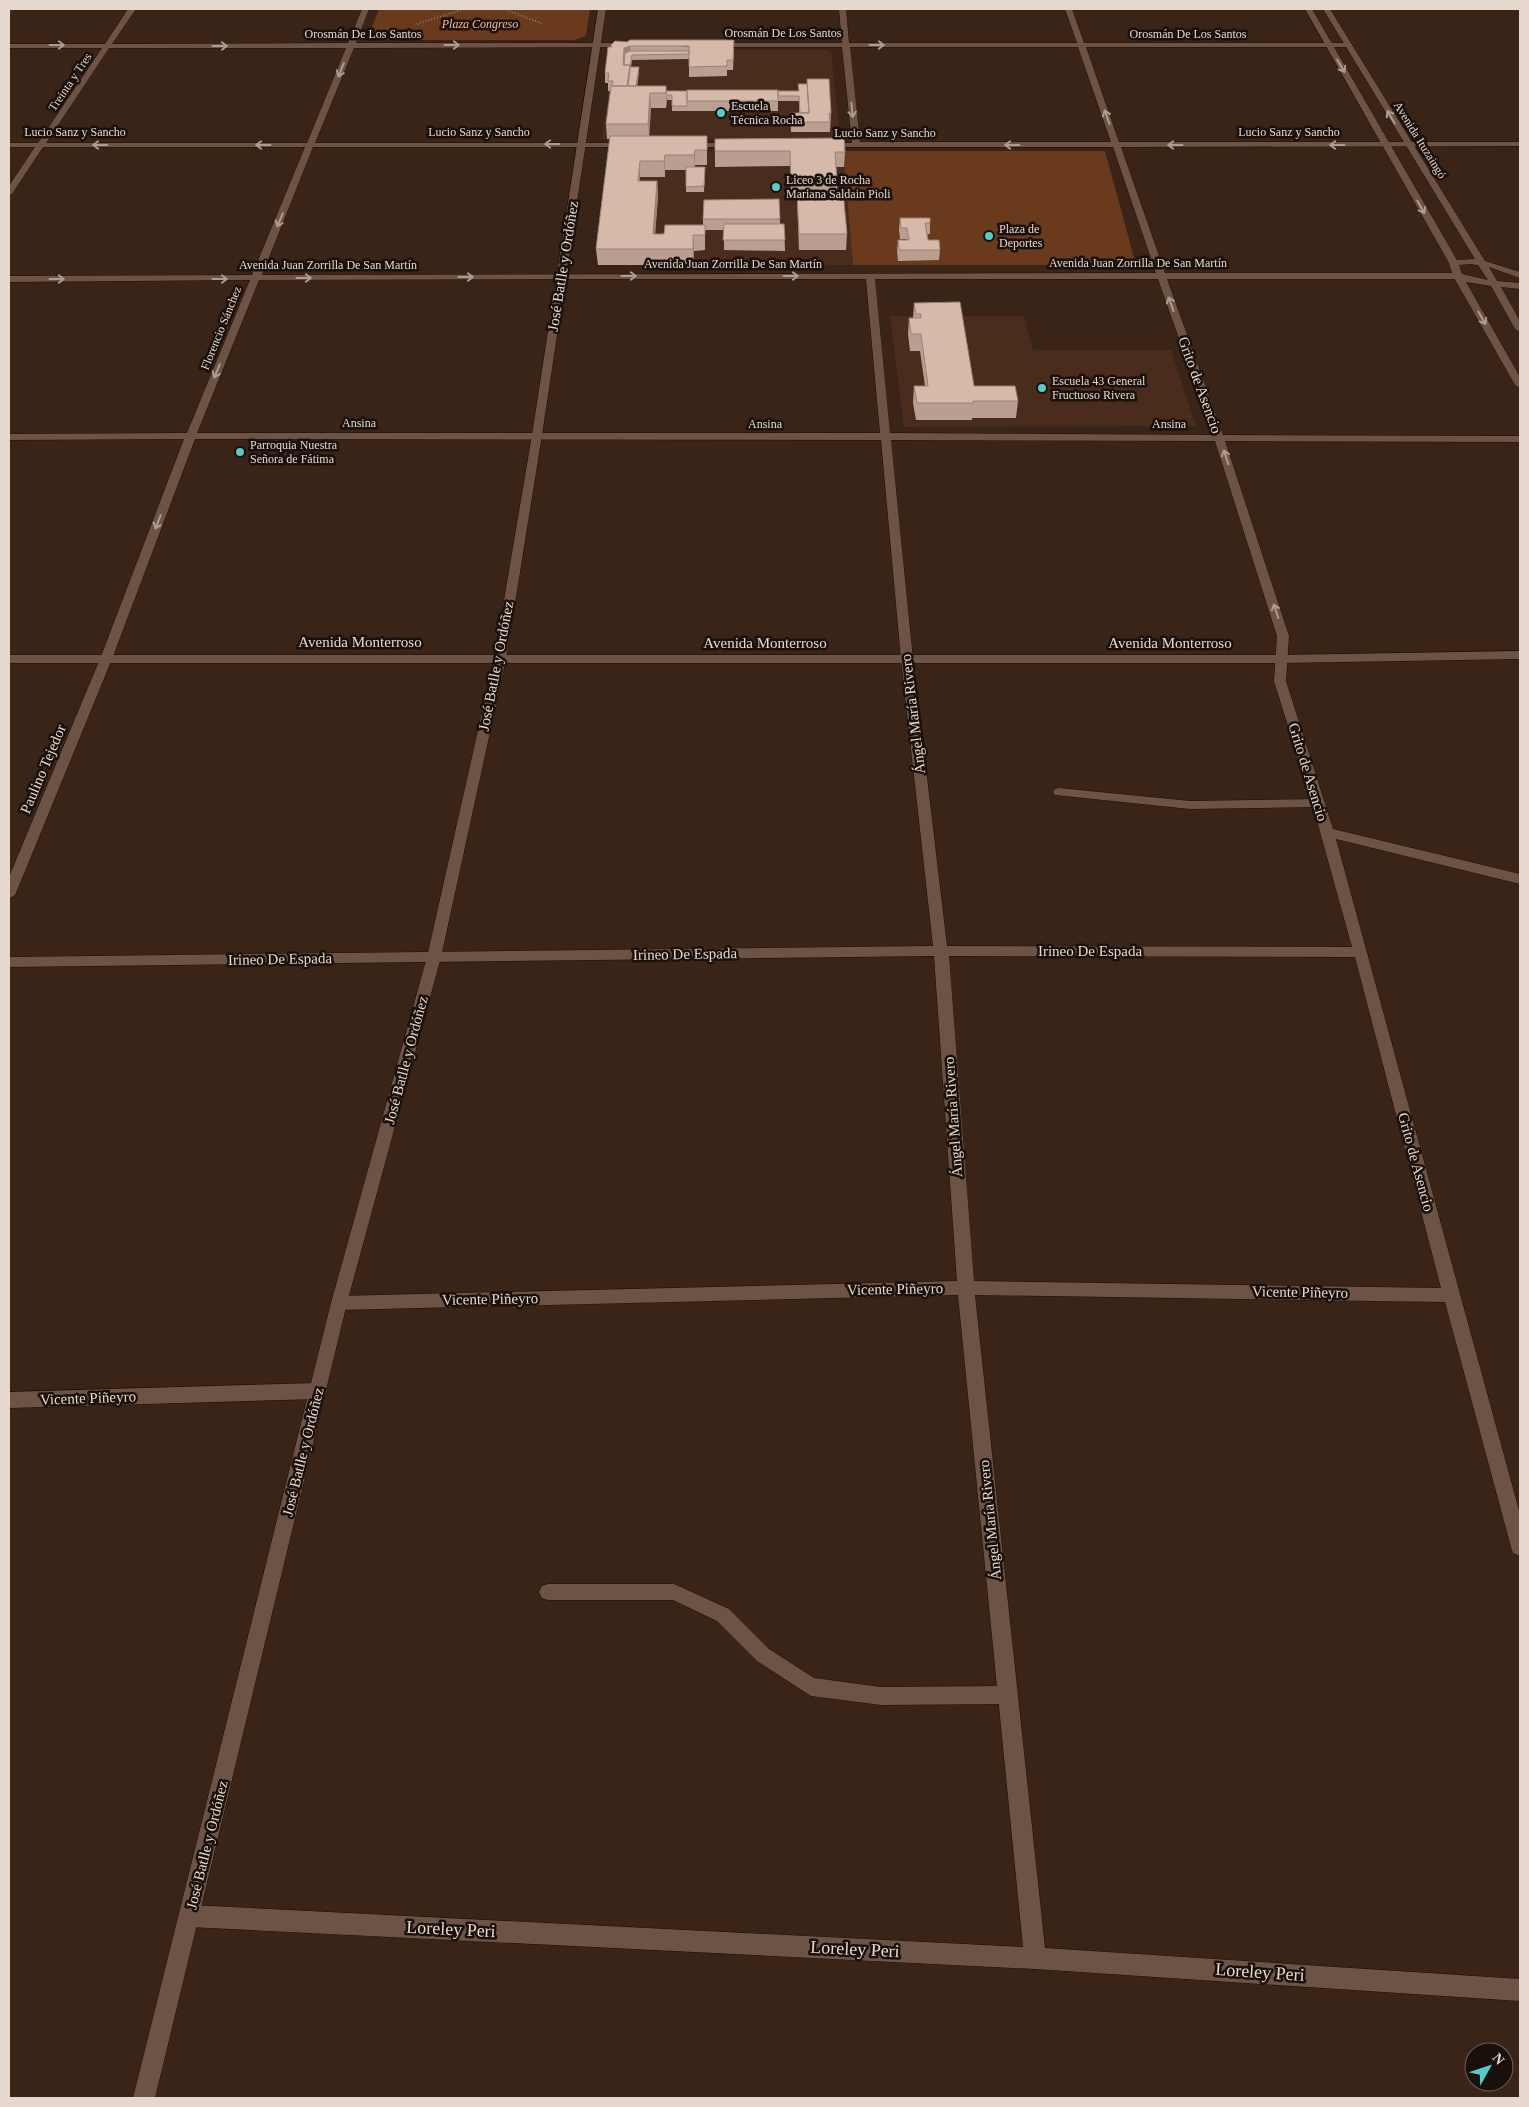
<svg xmlns="http://www.w3.org/2000/svg" width="1529" height="2107" font-family="Georgia,serif">
<rect width="100%" height="100%" fill="#3a2418"/>
<path fill="#492c1c" d="M630 49 824 50 831 52 840 136 834 138 602 139 610 83H605L608 57Z
M611 151H843L853 265H598Z
M890 316H1024L1033 350H1171L1196 426 904 427Z"/>
<path fill="#6a3a1d" d="M379 9H590L586 36 574 40H380L372 38 369 35Z
M843 151H1105L1136 265H853Z"/>
<g fill="none" stroke-linecap="round" stroke-linejoin="round">
<defs>
<path id="service" d="M1059 788 1190 801 1319 799 1325 803 1319 807 1190 809 1055 795 1053 792 1055 789Z
M548 1584H674L729 1609 769 1649 814 1678 881 1687 1008 1686 1014 1689 1017 1695 1014 1701 1008 1704 881 1705 811 1696 757 1661 717 1621 673 1600H548L542 1598 539 1592 542 1586Z"/>
<path id="minor" d="M128 9H136L112 44 348 43 362 9H369L356 43H630L634 45 630 47 354 48 315 143H629L633 145 629 147H313L262 275 1156 273 1113 147H821V143H852L842 47H713L709 45 713 43H842L839 9H846L849 43H1077L1065 9H1072L1084 43H1347L1351 45 1347 47H1086L1119 142H1520V146L1121 147 1165 273H1458L1463 276 1458 279H1167L1223 435 1520 436V442L1225 441 1289 636 1286 681 1333 829 1520 874V884L1336 839 1520 1514V1556L1513 1553 1511 1547 1445 1302 975 1295 1045 1948 1520 1979V2001L1035 1969 190 1927 182 1924 179 1916 182 1908 190 1905 1023 1947 958 1295 339 1310 333 1308 331 1303 333 1298 339 1296 957 1281 934 956 9 967V957L933 946 901 659 881 440 195 439 112 659 16 893 14 896 9 898V877L100 659 184 439 9 440V434L187 433 250 280 9 282V276L252 275 305 147H43L12 194 9 195V186L35 147H9V143H38L102 48H9V44H105ZM850 47H1078L1111 142H860ZM109 48H346L307 143H46ZM561 279H866L880 433H197L259 280ZM875 279H1158L1213 435 890 433ZM891 440 1215 441 1277 636 1274 681 1312 803 1352 947 947 946 913 659ZM949 956 1355 957 1441 1288 974 1281Z
M684 143H734L738 145 734 147H684Z
M318 1383 324 1385 327 1391 324 1397 318 1399 9 1408V1392Z"/>
<path id="tertiary" d="M1305 9H1312L1457 260 1475 259 1323 9H1330L1485 261 1520 272V278L1489 267 1497 281 1520 283V289L1501 287 1520 321V332L1515 329 1491 286 1466 282 1520 377V388L1515 385 1453 276 1449 263ZM1470 264 1478 265 1488 280 1462 274 1459 265Z
M1520 651V659L1281 663H9V655H1281Z"/>
<path id="secondary" d="M598 9H606L542 435 506 659 441 957 347 1303 155 2098H133L331 1303 427 957 494 659 532 435Z"/>
</defs>
<use href="#service" stroke="#210d03" stroke-width="1"/>
<use href="#minor" stroke="#210d03" stroke-width="1"/>
<use href="#tertiary" stroke="#210d03" stroke-width="1"/>
<use href="#secondary" stroke="#210d03" stroke-width="1"/>
<path stroke="#8b786e" stroke-width="2" stroke-dasharray="1 2" stroke-linecap="butt" d="M504 9 543 24
M417 24 464 9"/>
<use href="#service" fill="#6c5345" fill-rule="evenodd"/>
<use href="#minor" fill="#6c5345" fill-rule="evenodd"/>
<use href="#tertiary" fill="#6c5345" fill-rule="evenodd"/>
<use href="#secondary" fill="#6c5345" fill-rule="evenodd"/>
</g>
<path fill="#b99f92" d="M627 42 734 50 733 70H727V76L689 77V59L632 60 631 67 639 72 637 86 666 91H798L807 84V79L831 113 830 132H791L790 113H799V101H778V111H672V100H667L666 108H651L649 136H707V165H695V167H705L704 192H686V170H665V177H640V181H657L658 196 655 234H664L703 225V219L779 199 780 224H784L785 251 724 250V230H705V250L694 251 693 265H598L596 249 610 139H607L606 124 611 91H608V83H605V73L611 45Z
M715 139 845 152 844 167H836L837 181V191L847 234 846 250H799L797 197H791L790 166 715 167Z
M900 218 930 223V234H927L928 240 940 250 939 260 898 261 897 250 898 240H907V239H900L899 229Z
M914 303 974 386 1018 401 1016 418H972V420H916L913 403 914 386H925L920 351H910L908 334 909 318H913Z"/>
<path fill="#968277" d="M630 46 631 56 624 70V48Z
M639 67V72L636 96 635 91Z
M666 86 667 100 666 108Z
M650 93 651 108 649 139 648 124Z
M695 150V170L694 155Z
M665 155V177L664 161Z
M640 161V177L639 196 638 181Z
M657 181 658 196 654 250 653 234Z
M693 235 694 251 693 265Z"/>
<path fill="#d7b9aa" stroke="#968277" d="M630 40H734L733 60H727V66L689 67V46H630L624 48 623 65H630L627 86H612L613 81H608L609 73H605L608 47H612L611 45 615 41 627 42Z
M630 51H689V54L632 55 630 67H639L636 86H628L630 70V65H624L625 53Z
M807 79H829L831 113H829L830 122H791L790 113H809Z
M798 84H807L809 113H800L799 96H778V91H799Z
M611 86H666V93H650L648 124H606Z
M687 90H778V101H687Z
M666 91H687V106H672V95H667Z
M610 136H707V150H695L694 155H665L664 161H640L638 181H657L653 234H664L665 225H705V235H693V249H596Z
M844 138 845 152H835L837 181 791 182 790 151H715V139Z
M686 167H705L704 186 686 187Z
M797 191H843L847 234H799Z
M779 199 780 219H703L704 200Z
M900 218H930V223H925L928 240H939L940 250H899L898 240H909L907 228H901Z
M724 224H784L785 240H723Z
M960 302 974 386H1015L1018 401H973L974 403H917L914 386H928L921 334H911L909 318H921V314H916L914 303Z"/>
<defs><path id="oneway-shaft" d="M-6 0H5M1.5-3L5.5 0L1.5 3" fill="none" stroke-width="1.6" stroke-linecap="round" stroke-linejoin="round" transform="scale(1.25)"/></defs>
<g stroke="#af9c91">
<use href="#oneway-shaft" transform="translate(57 45)"/>
<use href="#oneway-shaft" transform="translate(452 45)"/>
<use href="#oneway-shaft" transform="translate(877 45)"/>
<use href="#oneway-shaft" transform="translate(220 46)"/>
<use href="#oneway-shaft" transform="translate(1341 66) rotate(60)"/>
<use href="#oneway-shaft" transform="translate(341 70) rotate(112)"/>
<use href="#oneway-shaft" transform="translate(852 110) rotate(85)"/>
<use href="#oneway-shaft" transform="translate(1107 117) rotate(-110)"/>
<use href="#oneway-shaft" transform="translate(1391 117) rotate(-121)"/>
<use href="#oneway-shaft" transform="translate(552 144) rotate(180)"/>
<use href="#oneway-shaft" transform="translate(100 145) rotate(180)"/>
<use href="#oneway-shaft" transform="translate(263 145) rotate(180)"/>
<use href="#oneway-shaft" transform="translate(1012 145) rotate(-180)"/>
<use href="#oneway-shaft" transform="translate(1175 145) rotate(180)"/>
<use href="#oneway-shaft" transform="translate(1337 145) rotate(180)"/>
<use href="#oneway-shaft" transform="translate(1421 207) rotate(61)"/>
<use href="#oneway-shaft" transform="translate(280 220) rotate(113)"/>
<use href="#oneway-shaft" transform="translate(629 276)"/>
<use href="#oneway-shaft" transform="translate(791 276)"/>
<use href="#oneway-shaft" transform="translate(466 277)"/>
<use href="#oneway-shaft" transform="translate(304 278)"/>
<use href="#oneway-shaft" transform="translate(57 279)"/>
<use href="#oneway-shaft" transform="translate(220 279)"/>
<use href="#oneway-shaft" transform="translate(1171 304) rotate(-110)"/>
<use href="#oneway-shaft" transform="translate(1482 318) rotate(60)"/>
<use href="#oneway-shaft" transform="translate(217 371) rotate(112)"/>
<use href="#oneway-shaft" transform="translate(1226 457) rotate(-108)"/>
<use href="#oneway-shaft" transform="translate(158 522) rotate(111)"/>
<use href="#oneway-shaft" transform="translate(1276 611) rotate(-108)"/>
</g>
<g fill="#53cdca" stroke="#1a100b" stroke-width="2">
<circle cx="721" cy="113" r="5"/>
<circle cx="776" cy="187" r="5"/>
<circle cx="989" cy="236" r="5"/>
<circle cx="1042" cy="388" r="5"/>
<circle cx="240" cy="452" r="5"/>
</g>
<g text-anchor="middle" dominant-baseline="central" stroke-width="5" stroke-linejoin="round" paint-order="stroke">
<g font-size="12" font-style="italic" fill="#f9bb99" stroke="#1a100b">
<text x="480" y="24">Plaza Congreso</text>
</g>
<g font-size="12" fill="#e6d7cf" stroke="#1a100b">
<text x="783" y="33">Orosmán De Los Santos</text>
<text x="363" y="34">Orosmán De Los Santos</text>
<text x="1188" y="34">Orosmán De Los Santos</text>
<text transform="translate(70 82) rotate(-56)">Treinta y Tres</text>
<text x="75" y="132">Lucio Sanz y Sancho</text>
<text x="479" y="132">Lucio Sanz y Sancho</text>
<text x="1289" y="132">Lucio Sanz y Sancho</text>
<text x="885" y="133">Lucio Sanz y Sancho</text>
<text transform="translate(1420 140) rotate(58)">Avenida Ituzaingó</text>
<text x="1138" y="263">Avenida Juan Zorrilla De San Martín</text>
<text x="733" y="264">Avenida Juan Zorrilla De San Martín</text>
<text x="328" y="265">Avenida Juan Zorrilla De San Martín</text>
<text transform="translate(221 328) rotate(-68)">Florencio Sánchez</text>
<text x="359" y="423">Ansina</text>
<text x="765" y="424">Ansina</text>
<text x="1169" y="424">Ansina</text>
</g>
<g font-size="12" fill="#e6d7cf" stroke="#1a100b" text-anchor="start">
<text x="731" y="106">Escuela<tspan x="731" dy="14">Técnica Rocha</tspan></text>
<text x="786" y="180">Liceo 3 de Rocha<tspan x="786" dy="14">Mariana Saldain Pioli</tspan></text>
<text x="999" y="229">Plaza de<tspan x="999" dy="14">Deportes</tspan></text>
<text x="1052" y="381">Escuela 43 General<tspan x="1052" dy="14">Fructuoso Rivera</tspan></text>
<text x="250" y="445">Parroquia Nuestra<tspan x="250" dy="14">Señora de Fátima</tspan></text>
</g>
<g font-size="15" fill="#e6d7cf" stroke="#1a100b">
<text transform="translate(563 266) rotate(-81)">José Batlle y Ordóñez</text>
<text transform="translate(1200 385) rotate(70)">Grito de Asencio</text>
<text x="360" y="642">Avenida Monterroso</text>
<text x="765" y="643">Avenida Monterroso</text>
<text x="1170" y="643">Avenida Monterroso</text>
<text transform="translate(496 666) rotate(-79)">José Batlle y Ordóñez</text>
<text transform="translate(913 714) rotate(-97)">Ángel María Rivero</text>
<text transform="translate(43 769) rotate(-67)">Paulino Tejedor</text>
<text transform="translate(1308 772) rotate(73)">Grito de Asencio</text>
<text x="1090" y="951">Irineo De Espada</text>
<text transform="translate(685 954) rotate(-1)">Irineo De Espada</text>
<text transform="translate(280 959) rotate(-1)">Irineo De Espada</text>
<text transform="translate(406 1060) rotate(-75)">José Batlle y Ordóñez</text>
<text transform="translate(953 1117) rotate(-94)">Ángel María Rivero</text>
<text transform="translate(1416 1162) rotate(75)">Grito de Asencio</text>
<text transform="translate(895 1289) rotate(-1)">Vicente Piñeyro</text>
<text transform="translate(1300 1292) rotate(1)">Vicente Piñeyro</text>
<text transform="translate(490 1299) rotate(-1)">Vicente Piñeyro</text>
<text transform="translate(88 1398) rotate(-2)">Vicente Piñeyro</text>
<text transform="translate(303 1452) rotate(-76)">José Batlle y Ordóñez</text>
<text transform="translate(990 1520) rotate(-96)">Ángel María Rivero</text>
<text transform="translate(207 1845) rotate(-76)">José Batlle y Ordóñez</text>
</g>
<g font-size="18" fill="#e6d7cf" stroke="#1a100b">
<text transform="translate(451 1929) rotate(3)">Loreley Peri</text>
<text transform="translate(855 1949) rotate(3)">Loreley Peri</text>
<text transform="translate(1260 1972) rotate(4)">Loreley Peri</text>
</g>
</g>
<rect width="1529" height="2107" fill="none" stroke="#e6d7cf" stroke-width="20"/>
<g transform="translate(1489 2067) rotate(50)"><circle r="24" fill="#1a100b" stroke="#6c6059"/>
<path d="M0-4L9 19L0 12L-9 19Z" fill="#53cdca"/>
<text y="-8" font-size="14" font-weight="bold" text-anchor="middle" fill="#e6d7cf">N</text>
</g>
</svg>
